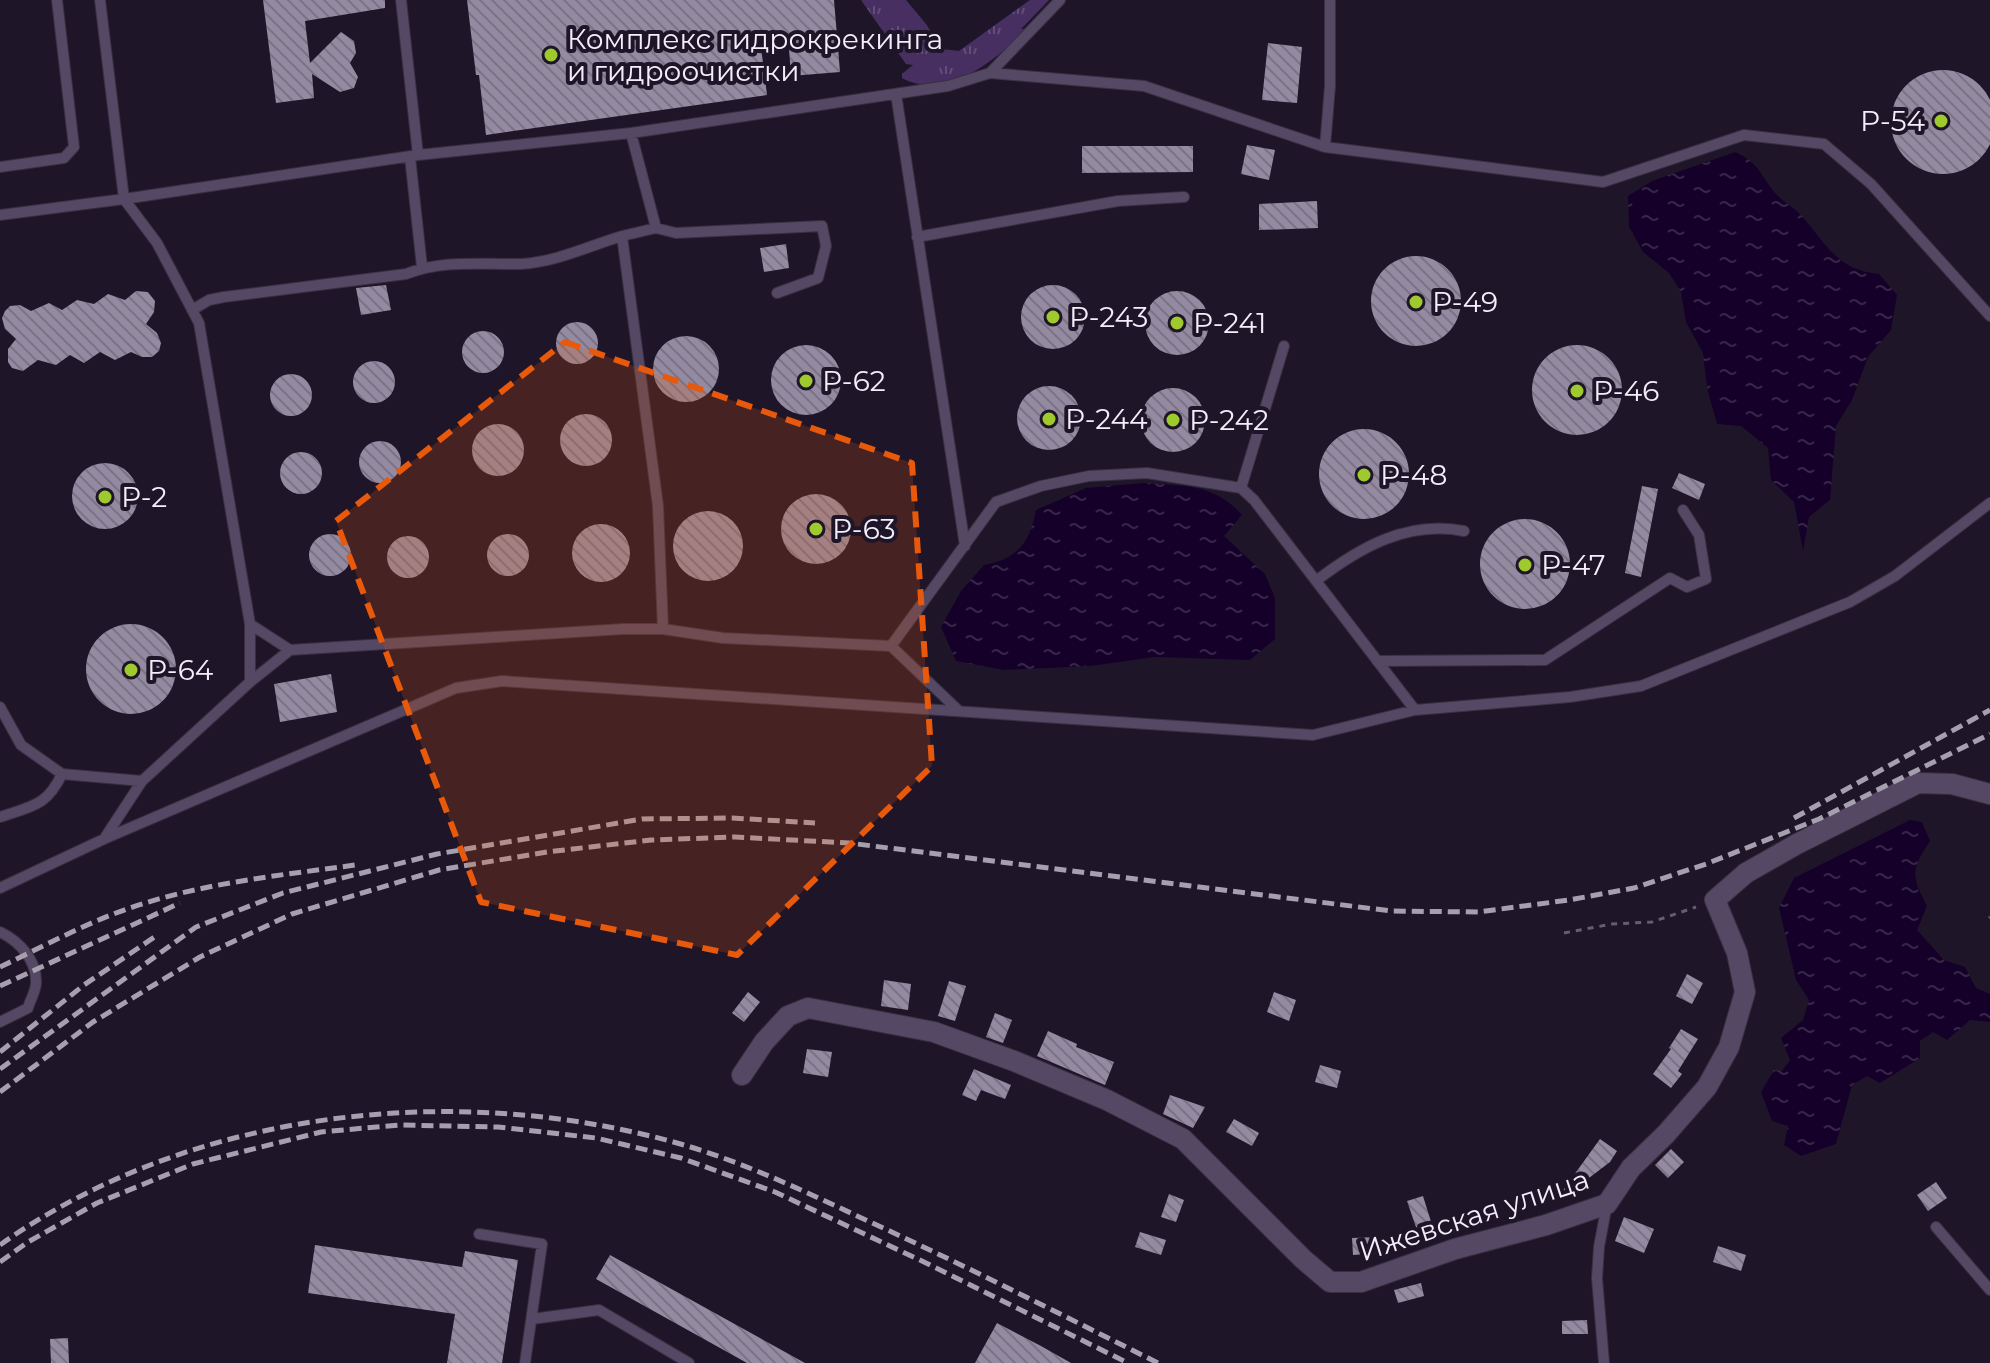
<svg xmlns="http://www.w3.org/2000/svg" width="1990" height="1363" font-family="Montserrat,sans-serif">
<defs>
<pattern id="grass-tufts" width="24" height="20" patternUnits="userSpaceOnUse" patternTransform="scale(2)"><rect width="24" height="20" fill="#473061"/><path d="M3 7l-1-3M5 7V3M7 7l1-3M15 17l-1-3M17 17v-4M19 17l1-3" fill="none" stroke="#624e79"/></pattern>
<pattern id="water-ripples" width="26" height="14" patternUnits="userSpaceOnUse" patternTransform="scale(2)"><rect width="26" height="14" fill="#150029"/><path d="M2 4q2-2 4 0t4 0M15 11q2-2 4 0t4 0" fill="none" stroke="#382649"/></pattern>
<pattern id="building-back-hatch" width="6" height="6" patternUnits="userSpaceOnUse" patternTransform="scale(2)"><rect width="6" height="6" fill="#948aa1"/><path d="M-1 5l2 2M0 0l6 6M5-1l2 2" fill="none" stroke="#7a7383"/></pattern>
</defs>
<rect width="100%" height="100%" fill="#1e1628"/>
<path fill="url(#grass-tufts)" d="M861 0H906L926 24 942 49 959 51 1030 0H1049L1021 29H1027C997 59 946 102 902 78V74L913 65 906 64Z"/>
<path fill="url(#water-ripples)" d="M1735 152C1761 163 1760 177 1778 196 1785 203 1795 208 1802 216 1827 245 1837 270 1879 274L1897 295 1891 330 1868 357 1852 400 1836 426 1830 500 1809 517 1803 551 1794 502 1771 480 1768 448 1741 426 1717 424 1707 388 1703 353 1686 322 1681 292 1669 273 1643 252 1629 227 1628 196 1652 181Z
M1143 483C1183 486 1214 483 1242 515L1224 536 1265 574 1275 598V639L1250 660 1155 657 1090 666 1004 670 956 661 941 627 961 591 984 565C1018 559 1030 542 1036 510L1086 488Z
M1910 820 1922 822 1930 841C1911 870 1911 875 1927 906L1917 930 1944 960 1965 967 1976 988 1990 994V1022L1970 1020 1947 1040 1933 1032 1920 1041V1058L1880 1083 1867 1076 1852 1085 1836 1144 1801 1156 1784 1145 1788 1126 1772 1121 1761 1092 1774 1070 1782 1071 1790 1060 1781 1038 1803 1020 1809 1000 1796 980 1779 908 1794 878Z"/>
<path fill="url(#building-back-hatch)" d="M263 0H385V8L305 21 310 63 341 32 354 41 356 53 350 63 358 77 354 88 340 92 312 74 314 98 276 103Z
M467 0H834L840 72 791 76 788 35 760 39 767 95 486 135 479 75H476Z
M1268 43 1302 47 1297 103 1262 100Z
M1891 122a52 52 0 1 1 104 0a52 52 0 1 1-104 0Z
M1247 145 1275 150 1269 180 1241 174Z
M1082 146H1193V172L1082 173Z
M1317 201 1318 228 1259 230V204Z
M786 244 789 268 764 272 760 248Z
M1371 301a45 45 0 1 1 90 0a45 45 0 1 1-90 0Z
M1021 317a32 32 0 1 1 64 0a32 32 0 1 1-64 0Z
M386 285 391 310 361 315 356 288Z
M1145 323a32 32 0 1 1 64 0a32 32 0 1 1-64 0Z
M136 291 148 292 155 301 154 312 146 324 157 333 161 343 159 351 152 357H142L131 352 115 360 100 352 84 363 70 355 56 365 38 360 23 371 12 368 8 362V349L16 339 5 329 2 318 5 311 10 306 20 305 31 311 49 303 62 310 77 300 94 304 108 294 125 300Z
M556 343a21 21 0 1 1 42 0a21 21 0 1 1-42 0Z
M462 352a21 21 0 1 1 42 0a21 21 0 1 1-42 0Z
M653 369a33 33 0 1 1 66 0a33 33 0 1 1-66 0Z
M771 380a35 35 0 1 1 70 0a35 35 0 1 1-70 0Z
M1532 390a45 45 0 1 1 90 0a45 45 0 1 1-90 0Z
M353 382a21 21 0 1 1 42 0a21 21 0 1 1-42 0Z
M270 395a21 21 0 1 1 42 0a21 21 0 1 1-42 0Z
M1017 418a32 32 0 1 1 64 0a32 32 0 1 1-64 0Z
M1141 420a32 32 0 1 1 64 0a32 32 0 1 1-64 0Z
M560 440a26 26 0 1 1 52 0a26 26 0 1 1-52 0Z
M472 450a26 26 0 1 1 52 0a26 26 0 1 1-52 0Z
M1319 474a45 45 0 1 1 90 0a45 45 0 1 1-90 0Z
M359 462a21 21 0 1 1 42 0a21 21 0 1 1-42 0Z
M280 473a21 21 0 1 1 42 0a21 21 0 1 1-42 0Z
M72 496a33 33 0 1 1 66 0a33 33 0 1 1-66 0Z
M1679 473 1705 484 1699 500 1672 488Z
M1642 486 1658 489 1641 577 1625 573Z
M781 529a35 35 0 1 1 70 0a35 35 0 1 1-70 0Z
M673 546a35 35 0 1 1 70 0a35 35 0 1 1-70 0Z
M1480 564a45 45 0 1 1 90 0a45 45 0 1 1-90 0Z
M572 553a29 29 0 1 1 58 0a29 29 0 1 1-58 0Z
M487 555a21 21 0 1 1 42 0a21 21 0 1 1-42 0Z
M309 555a21 21 0 1 1 42 0a21 21 0 1 1-42 0Z
M387 557a21 21 0 1 1 42 0a21 21 0 1 1-42 0Z
M86 669a45 45 0 1 1 90 0a45 45 0 1 1-90 0Z
M331 674 337 712 280 722 274 684Z
M1687 974 1703 983 1692 1004 1676 996Z
M884 980 911 984 908 1010 881 1006Z
M949 981 966 986 955 1021 938 1016Z
M748 992 760 1002 744 1022 732 1013Z
M1274 992 1296 1000 1289 1021 1267 1012Z
M995 1013 1012 1020 1003 1043 986 1037Z
M1681 1029 1698 1039 1678 1071 1682 1074 1671 1088 1653 1074 1671 1049 1669 1048Z
M1048 1031 1077 1044 1076 1047 1114 1062 1105 1085 1037 1056Z
M807 1049 832 1052 828 1077 803 1073Z
M1320 1065 1341 1071 1337 1088 1315 1082Z
M974 1069 1011 1085 1005 1099 981 1090 976 1101 962 1095Z
M1170 1095 1205 1107 1193 1128 1163 1114Z
M1234 1119 1259 1133 1252 1146 1226 1132Z
M1600 1139 1617 1151 1610 1162 1560 1200 1558 1197Z
M1671 1149 1684 1162 1668 1178 1655 1165Z
M1936 1182 1947 1198 1928 1211 1917 1195Z
M1169 1194 1184 1200 1176 1222 1161 1217Z
M1423 1196 1433 1228 1418 1233 1407 1201Z
M1624 1217 1654 1229 1644 1253 1615 1241Z
M1140 1232 1166 1240 1161 1255 1135 1247Z
M1378 1237 1379 1253 1353 1255 1352 1238Z
M315 1245 462 1267 465 1251 518 1260 502 1363H447L455 1314 308 1293Z
M1718 1246 1746 1255 1741 1271 1713 1262Z
M610 1255 805 1363H747L596 1279Z
M1421 1283 1424 1296 1398 1303 1394 1290Z
M1587 1320 1588 1334H1562V1321Z
M997 1323 1041 1346 1071 1363H975Z
M68 1338 69 1363H51L50 1339Z"/>
<g fill="none" stroke-linecap="round" stroke-linejoin="round">
<defs>
<path id="service" d="M100 0 124 199 157 243 199 323 250 624V682L142 781 104 839
M401 0 418 155
M990 73 1144 86 1325 147 1603 182 1744 135 1824 144 1871 184 1990 316
M896 94 965 546
M631 133 656 228 622 236 658 506 663 629 723 638 891 646 996 502 1041 486 1089 476 1147 473 1241 488 1254 500 1415 710
M1325 147 1330 86V0
M410 157 422 267
M0 167 64 158 74 147 57 0
M0 215 124 199 418 155 631 133 948 86 990 73 1060 0
M656 228 676 233 822 226 826 246 818 278 777 293
M917 237 1118 201 1184 197
M192 310 209 300 224 297 406 274C444 259 482 265 521 264 556 262 589 246 622 236
M1241 488 1284 346
M1316 581C1360 547 1408 520 1464 531
M250 624 290 650
M891 646 958 710
M1377 661 1545 660 1670 578 1687 587 1706 579 1699 535 1683 510
M250 682 290 650 623 629H663
M0 707 21 745 62 774 142 781
M0 817C32 806 47 806 62 774
M0 888 104 839 456 688 502 681 1313 735 1415 710 1570 697 1641 686 1850 602 1895 576 1990 503
M0 932C19 941 37 960 36 983 36 991 30 1000 28 1008L0 1022
M1936 1227 1990 1290
M479 1234 542 1244 525 1363
M532 1319 599 1310 689 1363
M1604 1363 1597 1278 1599 1247 1607 1204"/>
<path id="minor" d="M742 1075 764 1042 788 1016 808 1008 934 1032 1014 1061 1107 1100 1183 1139 1303 1259 1330 1282H1361L1455 1249 1546 1225 1607 1204 1631 1168 1666 1134 1707 1087 1729 1047 1745 992 1737 953 1715 900 1746 873 1797 844 1918 783 1952 784 1990 794"/>
</defs>
<use href="#service" stroke="#383041" stroke-width="12"/>
<use href="#minor" stroke="#383041" stroke-width="22"/>
<path stroke="#655e6e" stroke-width="3" stroke-dasharray="6 6" stroke-linecap="butt" d="M1989 918 1990 917
M1564 933 1612 924 1652 922 1696 907"/>
<use href="#service" stroke="#554865" stroke-width="10"/>
<use href="#minor" stroke="#554865" stroke-width="20"/>
<path stroke="#a59fae" stroke-width="5" stroke-dasharray="12 6" stroke-linecap="butt" d="M1794 818 1990 710
M0 967C38 949 77 928 116 913 192 884 275 876 355 865
M0 986 180 903
M0 1052 84 985 156 936
M0 1069 196 927 283 893 437 854 642 819 732 818 815 823
M0 1092 93 1022 200 957 292 914 439 870 547 852 651 840 735 837 849 843 1391 911 1478 912 1569 900 1634 888 1706 864 1819 819 1990 734
M0 1245C193 1108 460 1080 684 1145 748 1164 808 1193 868 1221 966 1266 1062 1315 1158 1363
M0 1262 28 1242 97 1203 193 1164 321 1132 399 1125 498 1127 596 1138 681 1158 775 1192 924 1262 1128 1363"/>
</g>
<path fill="#e8590c" fill-opacity="0.2" stroke="#e8590c" stroke-width="6" stroke-dasharray="16 10" stroke-linejoin="round" d="M565 342 912 463 932 766 737 955 481 902 336 521Z"/>
<g fill="#9eca2e" stroke="#1e1628" stroke-width="3">
<circle cx="551" cy="55" r="8"/>
<circle cx="1941" cy="121" r="8"/>
<circle cx="1416" cy="302" r="8"/>
<circle cx="1053" cy="317" r="8"/>
<circle cx="1177" cy="323" r="8"/>
<circle cx="806" cy="381" r="8"/>
<circle cx="1577" cy="391" r="8"/>
<circle cx="1049" cy="419" r="8"/>
<circle cx="1173" cy="420" r="8"/>
<circle cx="1364" cy="475" r="8"/>
<circle cx="105" cy="497" r="8"/>
<circle cx="816" cy="529" r="8"/>
<circle cx="1525" cy="565" r="8"/>
<circle cx="131" cy="670" r="8"/>
</g>
<g text-anchor="middle" dominant-baseline="central" stroke-width="8" stroke-linejoin="round" paint-order="stroke">
<g font-size="28" fill="#f3eefa" stroke="#1e1628" text-anchor="start">
<text x="567" y="39">Комплекс гидрокрекинга<tspan x="567" dy="32">и гидроочистки</tspan></text>
<text x="1925" y="121" text-anchor="end">Р-54</text>
<text x="1432" y="302">Р-49</text>
<text x="1069" y="317">Р-243</text>
<text x="1193" y="323">Р-241</text>
<text x="822" y="381">Р-62</text>
<text x="1593" y="391">Р-46</text>
<text x="1065" y="419">Р-244</text>
<text x="1189" y="420">Р-242</text>
<text x="1380" y="475">Р-48</text>
<text x="121" y="497">Р-2</text>
<text x="832" y="529">Р-63</text>
<text x="1541" y="565">Р-47</text>
<text x="147" y="670">Р-64</text>
</g>
<g font-size="28" fill="#f3eefa" stroke="#1e1628">
<text transform="translate(1474 1215) rotate(-18)">Ижевская улица</text>
</g>
</g>
</svg>
